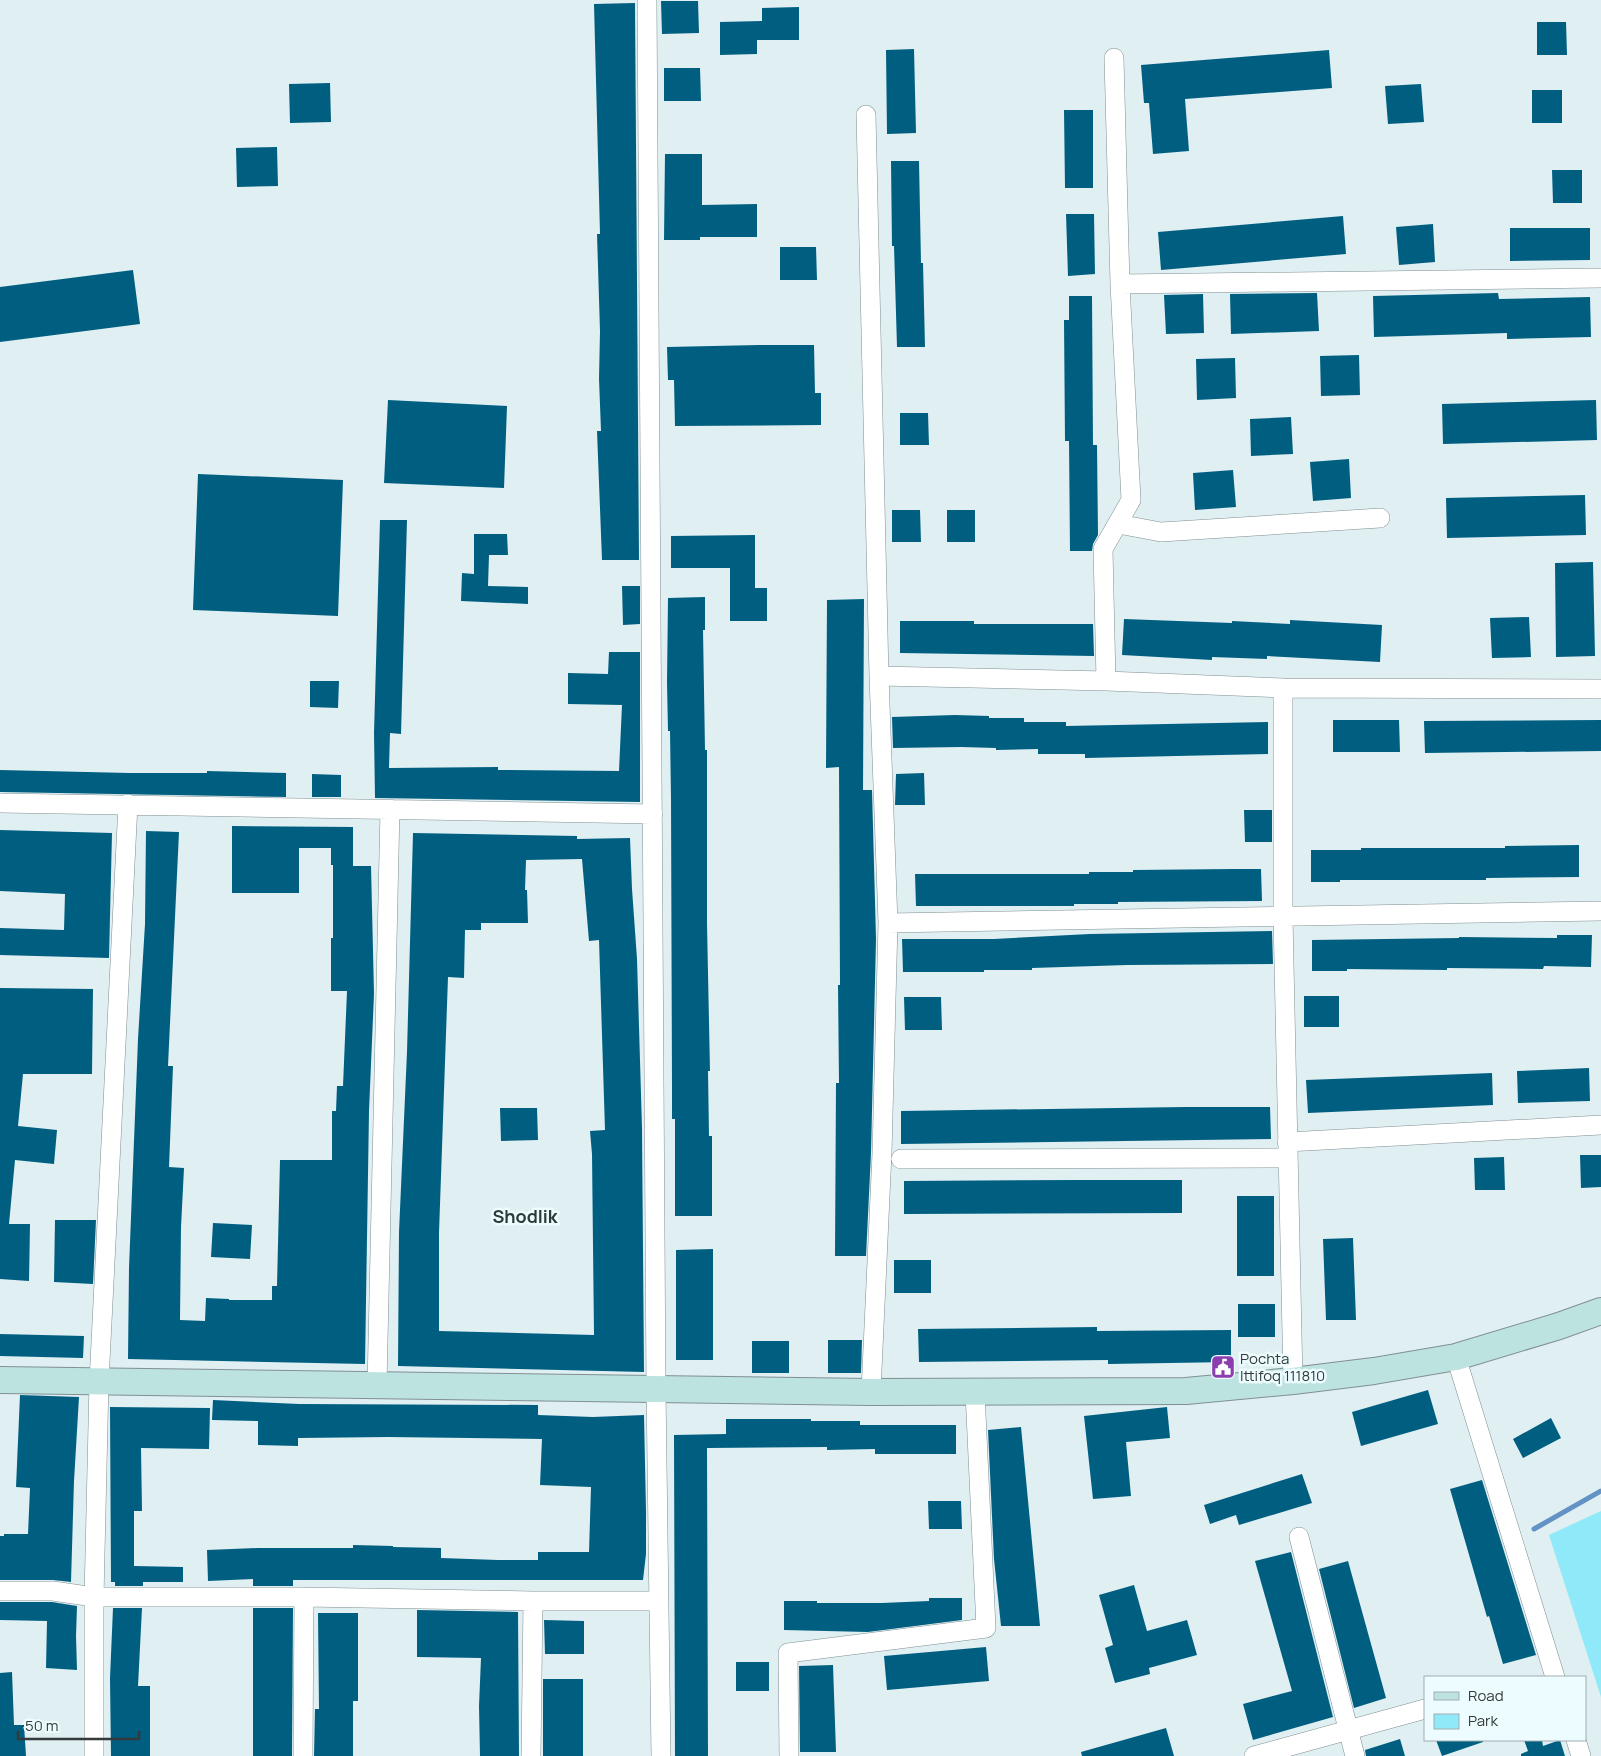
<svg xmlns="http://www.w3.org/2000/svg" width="1601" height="1756" font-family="Manrope,sans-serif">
<rect width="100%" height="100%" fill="#dfeff2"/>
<path fill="#8fe9f9" d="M1601 1511V1697L1549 1535Z"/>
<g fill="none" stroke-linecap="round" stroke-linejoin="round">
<path stroke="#6492c5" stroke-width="5" d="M1534 1529 1601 1491"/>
</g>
<path fill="#005f81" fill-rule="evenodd" d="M661 1H698L699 33 662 34Z
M635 3 639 560H602L597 431H601L599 379 600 331 597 234H600L594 4Z
M799 7V40H757V54L720 55V22L762 21V8Z
M1537 22H1566L1567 55H1537Z
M914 49 916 133 887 134 886 50Z
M1329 50 1332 88 1185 99 1189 151 1153 154 1149 103H1144L1141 65Z
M664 68H700L701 101H664Z
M330 83 331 122 290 123 289 84Z
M1421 84 1424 122 1388 124 1385 86Z
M1532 90H1562V123H1532Z
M1064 110H1093V188H1065Z
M277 147 278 186 237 187 236 148Z
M665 154H702V205L757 204V237H700V240H664Z
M891 161H919L921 263H923L925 347H897L894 246H892Z
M1552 170H1582V203H1553Z
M1066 214H1094L1095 274 1068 276Z
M1343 216 1346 254 1161 270 1158 232Z
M1433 224 1435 262 1399 265 1396 227Z
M1510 228H1590V260L1510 261Z
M780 247H816L817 280H780Z
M133 270 140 324 0 342V287Z
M1317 293 1319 331 1231 334 1230 294Z
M1498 293 1499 299 1590 297 1591 337 1507 339V333L1374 337 1373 296Z
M1203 294 1204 333 1166 334 1164 295Z
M1069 296H1092L1093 445H1097L1098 535 1093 544 1092 551H1070L1069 441H1065L1064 320H1069Z
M759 345H814L815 393H821V425L675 426 674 380H668L667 347Z
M1359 355 1360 395 1321 396 1320 356Z
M1235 358 1236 398 1197 400 1196 359Z
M388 400 507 406 504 488 384 483Z
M1596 400 1597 440 1443 444 1442 404Z
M900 413H928L929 445H900Z
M1291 417 1293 454 1251 456 1250 419Z
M1349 459 1351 498 1313 501 1310 462Z
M1233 470 1236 507 1195 510 1193 473Z
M198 474 343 480 338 616 193 610Z
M1585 495 1586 535 1447 538 1446 498Z
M892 510H920L921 542H892Z
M947 510H975V542H947Z
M380 520H407L401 734 390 733 389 768 498 767V770L619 771 622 705 568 704V673L608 674 609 652H640V802L375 798 374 733Z
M474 534H507L508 555H489L488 586 528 587V604L461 601 462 573 474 574Z
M755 535V588H767V621H730V568H671V536Z
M1593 562 1595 656 1556 657 1555 563Z
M622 586H640V624L623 625Z
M705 597V630H703L705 750H707V924L710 1071H708L709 1136H712V1216H675V1119H672V1086L671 798 670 731H668L667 683 668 598Z
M864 599 863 790H872L876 939 871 1153 866 1256H835L836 1083H839L838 985H840L839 767 826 768 827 600Z
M1529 617 1531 657 1492 658 1490 618Z
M1124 619 1232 623V621L1290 624V620L1382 625 1380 662 1267 656V659L1212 657V660L1122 655Z
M900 621H974V624H1093L1094 656 900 653Z
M310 681H339L338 708 310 707Z
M955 715 989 716V718H1024V722H1066V726L1268 722V754L1085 758V754H1038V749L996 750V748L961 747 893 748 892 717Z
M1333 720H1399L1400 752H1333Z
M1601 720V751L1425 753 1424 721Z
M0 770 129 773H207V771L286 773V797L0 792Z
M924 773 925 805H895L896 774Z
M312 774 341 775V797H312Z
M1244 810H1272V842H1245Z
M232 826 353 827V866H371L374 994 369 1111 365 1364 128 1359 129 1268 138 1039 145 924 146 831 179 832 168 1066H173L169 1167 184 1168 181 1227 180 1320 205 1321 206 1298 229 1299V1300H272V1286H277L280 1160H332V1111H336L337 1086H343L347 991H331V938H333V865H331V848H299V893H232Z
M0 830 112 833 109 958 0 955V928L64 930 65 894 0 891Z
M413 833 577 836V839L630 838 632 889 637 959 642 1128 644 1372 398 1366 399 1232 407 1052ZM582 859 589 941 599 940 605 1130 590 1131 592 1154 594 1335 439 1331V1233L448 977 464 978 465 930H481V923H528L527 890H525L526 860Z
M1579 845V877L1486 878V880H1340V882H1311V850H1361V848H1505V846Z
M1233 869H1261L1262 901 1118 902V904H1074V906H916L915 874H1089V872H1133V870Z
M1272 931 1273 964 1127 965 1032 968V970H984V972H903L902 939H994L1090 934Z
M1557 935H1592L1591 967 1544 966 1543 969 1447 968V970L1347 969V971H1312V940L1459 938V937L1557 938Z
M0 988 93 989 92 1074H23L18 1126 57 1130 54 1164 15 1160 9 1224H30L29 1281 0 1279V1224H8H0Z
M1304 996H1339V1027H1304Z
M904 997H941L942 1030H905Z
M1589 1068 1590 1101 1518 1103 1517 1071Z
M1492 1073 1493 1105 1308 1113 1306 1080Z
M1185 1107H1270L1271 1139 901 1144V1111Z
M500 1108H537L538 1140 501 1141Z
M1580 1155H1601V1187L1581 1188Z
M1504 1157 1505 1190H1475L1474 1158Z
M1080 1180H1182V1213L904 1214V1181Z
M1237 1196H1274V1276H1237Z
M55 1220H96L93 1284 54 1282Z
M213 1223 252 1225 250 1259 211 1257Z
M1353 1238 1356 1320H1326L1323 1239Z
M713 1249V1360H676V1250Z
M894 1260H931V1293H894Z
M1238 1304H1275V1337H1238Z
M1097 1327V1331L1231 1330V1362L1108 1364V1360L919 1362 918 1329Z
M0 1334 84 1336 83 1358 0 1356Z
M828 1340H862L861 1373H828Z
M752 1341H789V1373H752Z
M1428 1390 1438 1424 1361 1446 1352 1412Z
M20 1395 79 1397 74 1481 71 1582 53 1580H0V1536H4V1534H28L30 1488 16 1487Z
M213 1400 299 1404 538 1405V1415L593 1417 644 1415 646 1512V1554L643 1580H293V1586H253V1579L208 1581 207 1550 258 1548H353V1545L393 1546V1547L441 1548V1558L498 1560H538V1552H589L591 1487 540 1485 542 1439 388 1437 298 1438V1446L258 1445V1421L212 1420Z
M110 1407 210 1408 209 1449 141 1448 142 1511H134V1566L183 1567V1582H143V1586H115V1582H111Z
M1167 1407 1170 1438 1126 1442 1131 1496 1093 1499 1084 1416Z
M1551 1418 1561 1438 1523 1458 1513 1439Z
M726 1419H811V1421H860V1425H956V1454H875V1449L827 1450V1447L707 1448 708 1756H675L674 1435 726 1434Z
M1021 1427 1040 1626H1001L994 1559 988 1430Z
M1302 1474 1312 1503 1239 1525 1236 1515 1210 1524 1204 1505Z
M1482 1480 1536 1655 1503 1664 1489 1616 1487 1617 1450 1489Z
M928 1501H961L962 1529H929Z
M1291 1552 1333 1717 1253 1740 1243 1704 1292 1691 1255 1561Z
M1348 1561 1386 1698 1354 1708 1319 1569Z
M1134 1585 1147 1631 1187 1620 1197 1655 1149 1668 1150 1674 1115 1683 1105 1648 1113 1645 1099 1595Z
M929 1598H962V1620L868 1632 784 1630V1601H817V1603H882L929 1601Z
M0 1602H52L77 1606 76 1636 77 1670 46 1668 47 1621 0 1620Z
M113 1608H142L138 1686H150V1756H111L110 1678Z
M253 1608H293L292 1756H253Z
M417 1610 518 1612 519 1756H480L479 1706 481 1658 417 1657Z
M318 1613H358V1701H353V1756H314L315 1709H319Z
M544 1620 584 1621V1654H545Z
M986 1647 989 1681 887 1690 884 1656Z
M736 1662H769V1691H736Z
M833 1665 836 1752H800L799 1666Z
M12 1672 14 1725H24L26 1756H0V1673Z
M543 1679H583V1756H543Z
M1166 1728 1174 1756H1082L1081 1752Z
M1400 1739 1405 1756H1366L1365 1750Z
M1436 1740H1483V1742L1442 1756Z
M1524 1740H1542L1543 1746 1560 1740 1565 1756H1521V1754L1528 1751Z"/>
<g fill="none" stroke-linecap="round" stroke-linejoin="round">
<defs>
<path id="minor" d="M647 0 656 1389 661 1756
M866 115 879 676 888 923 882 1153 871 1392
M1120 284 1601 278
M1118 524 1161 532 1380 518
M879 676 1106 681 1283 688 1601 689
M1106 681 1103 549 1131 500 1120 284 1114 58
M1283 688V917L1293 1381
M0 803 653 814
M888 923 1601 911
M1287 1142 1601 1125
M901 1159 1287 1158
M1456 1357 1555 1677
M377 1386 390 809
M1299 1537 1355 1756
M0 1591H53L94 1597H304L533 1601H659
M1576 1740 1581 1756
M94 1756V1597L99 1382 128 804
M303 1756 304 1597
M531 1756 533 1601
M789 1756 788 1653 986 1628 975 1392
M1254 1756 1425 1709"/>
<path id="secondary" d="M0 1380 871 1392 1186 1391 1293 1381 1374 1371 1456 1357 1559 1326 1601 1311"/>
</defs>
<use href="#minor" stroke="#818f92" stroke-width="20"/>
<use href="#secondary" stroke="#818f92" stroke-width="28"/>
<use href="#minor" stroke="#fff" stroke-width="19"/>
<use href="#secondary" stroke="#bde3e1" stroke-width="26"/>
</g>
<defs>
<symbol id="civic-square" viewBox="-11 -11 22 22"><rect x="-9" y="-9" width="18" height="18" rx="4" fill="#8d3eae" stroke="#ecfcff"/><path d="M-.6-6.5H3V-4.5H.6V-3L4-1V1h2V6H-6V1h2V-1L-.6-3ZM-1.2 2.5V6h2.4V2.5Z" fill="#fff"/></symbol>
</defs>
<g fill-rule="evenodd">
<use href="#civic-square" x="1209" y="1353" width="28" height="28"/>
</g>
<g text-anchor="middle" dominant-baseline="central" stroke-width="5" stroke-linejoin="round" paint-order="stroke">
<g font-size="15" fill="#343a3b" stroke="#ecfcff" text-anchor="start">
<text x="1240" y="1358">Pochta<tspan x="1240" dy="17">Ittifoq 111810</tspan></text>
</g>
<g font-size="18" font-weight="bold" fill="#2d3a3c" stroke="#ecfcff">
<text x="525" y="1216">Shodlik</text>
</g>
</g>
<rect x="1424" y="1676" width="162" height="65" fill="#ecfcff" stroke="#a2aeb1"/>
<rect x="1434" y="1692" width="25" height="8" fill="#bde3e1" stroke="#a2aeb1"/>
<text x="1468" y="1701" font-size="15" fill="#343a3b">Road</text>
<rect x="1434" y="1714" width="25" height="15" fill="#8fe9f9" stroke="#a2aeb1"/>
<text x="1468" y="1726" font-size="15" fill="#343a3b">Park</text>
<path d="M18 1731v8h121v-8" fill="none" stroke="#343a3b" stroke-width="2.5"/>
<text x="25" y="1731" font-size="15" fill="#343a3b" stroke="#ecfcff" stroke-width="4" paint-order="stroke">50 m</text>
</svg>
